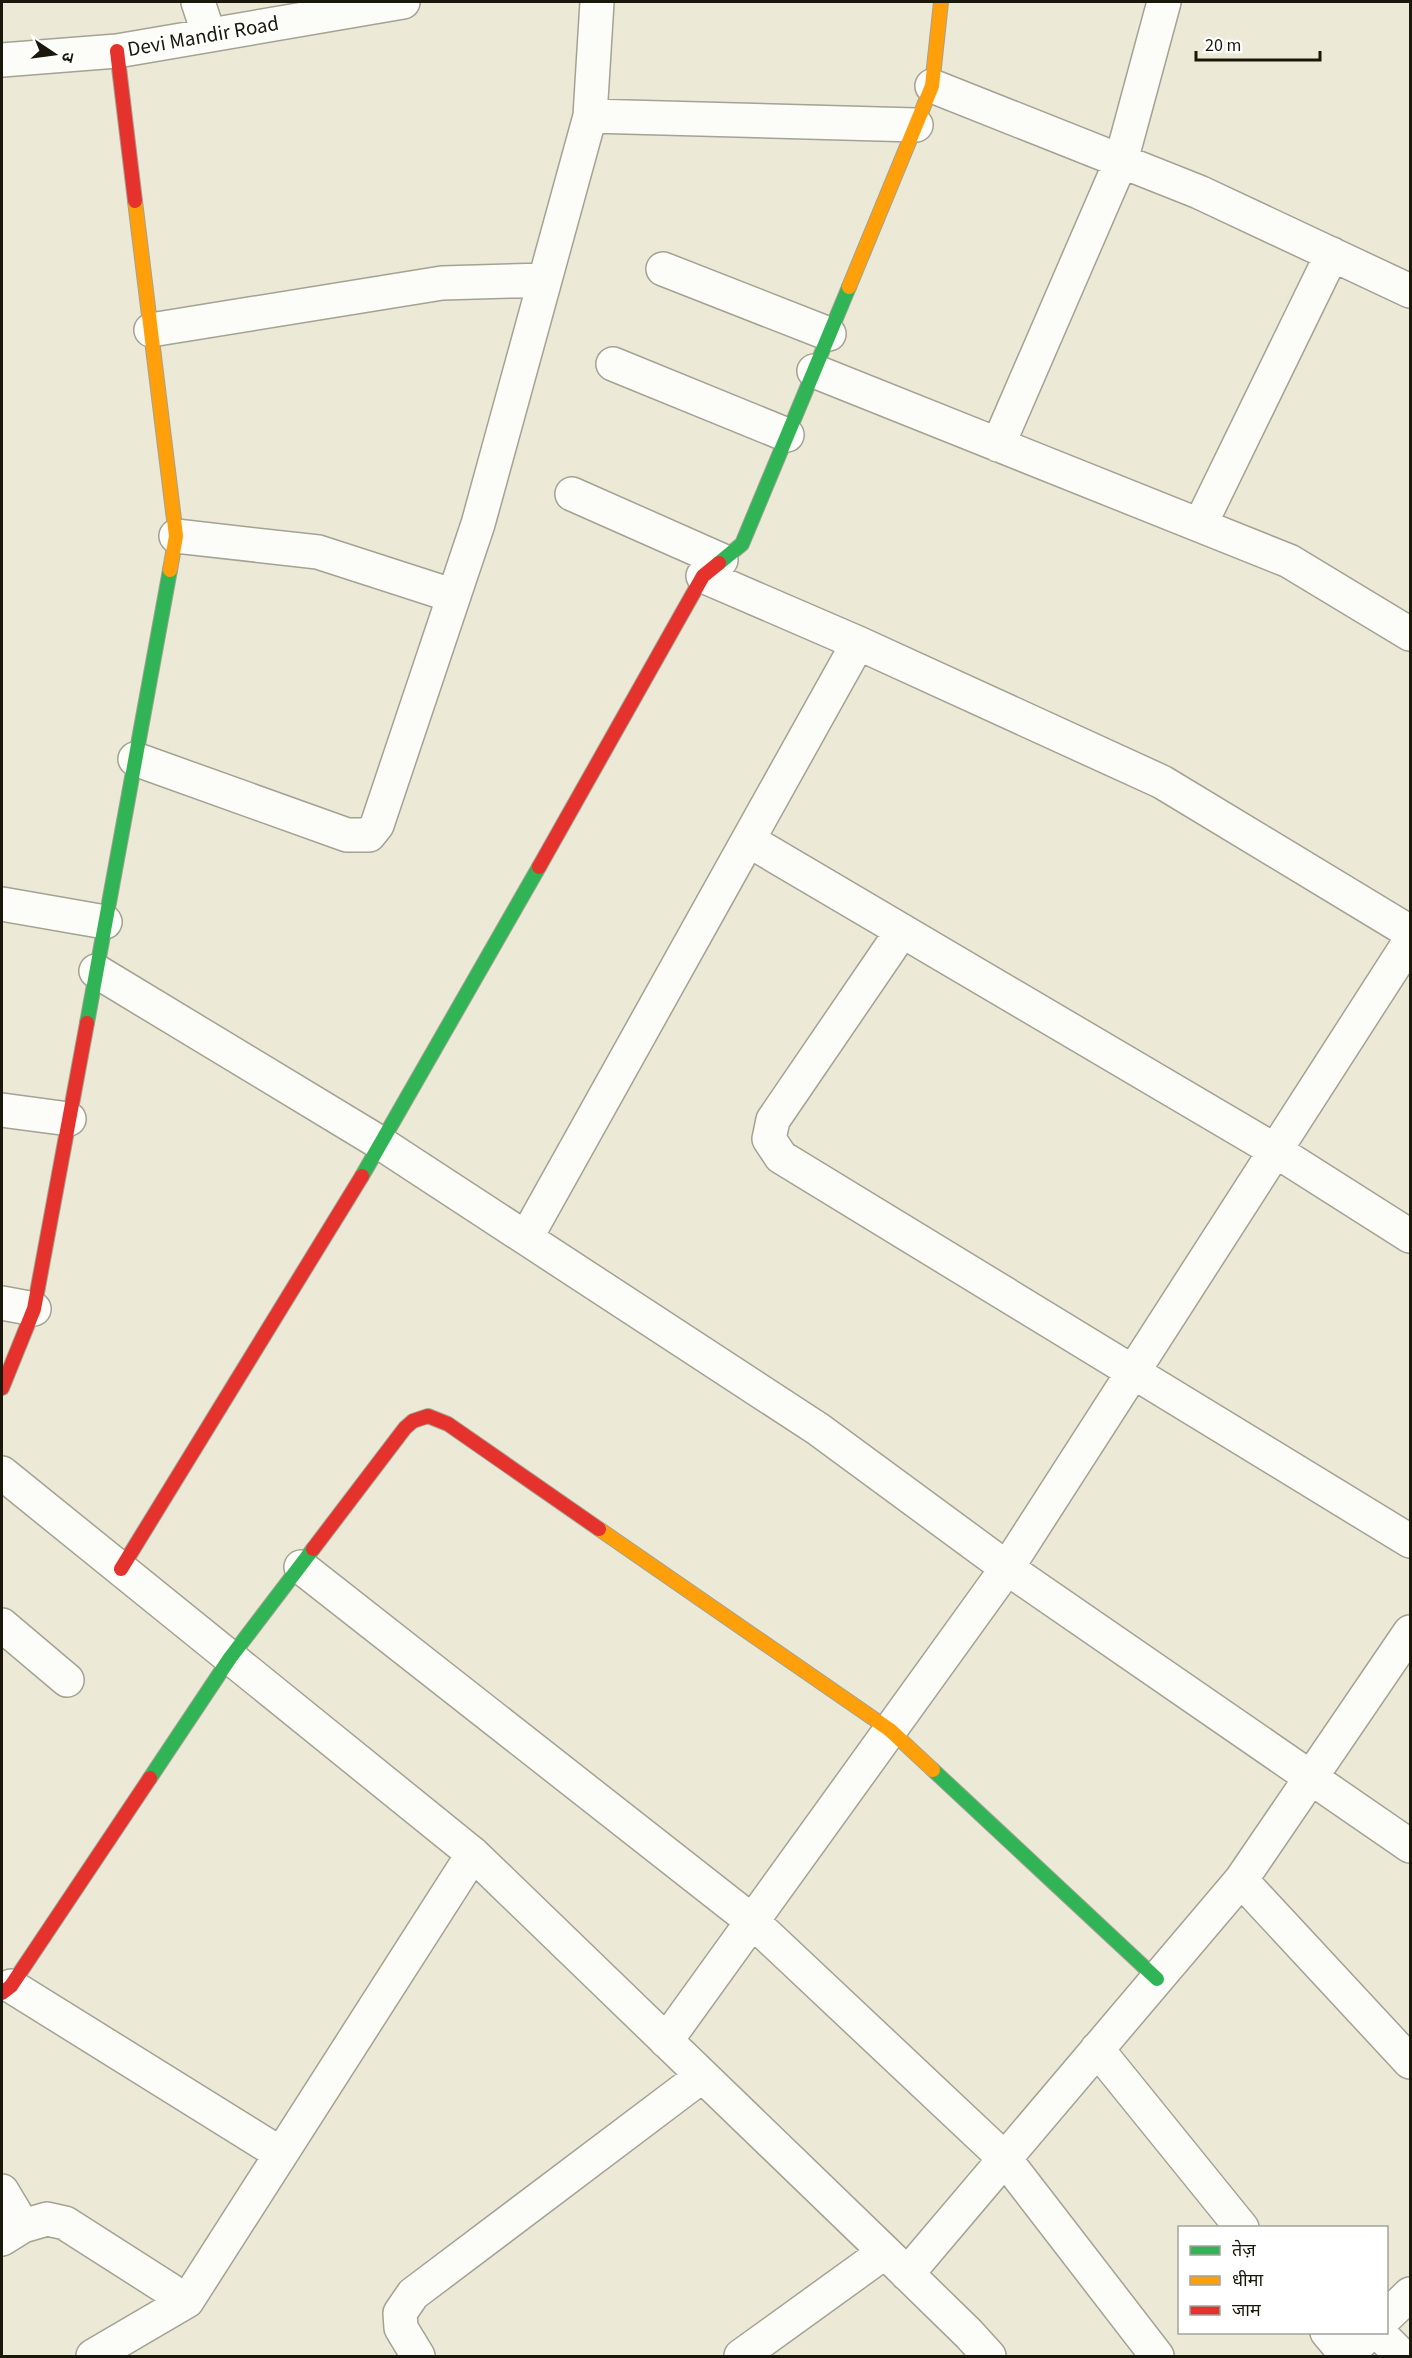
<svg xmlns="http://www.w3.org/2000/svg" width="1412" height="2358" font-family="'Source Sans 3','Noto Sans Devanagari',sans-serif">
<rect width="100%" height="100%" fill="#ecead7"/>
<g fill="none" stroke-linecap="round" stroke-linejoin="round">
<defs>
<path id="street" d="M198 2 209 35
M2 60 117 51 403 2
M932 86 1199 192 1410 291
M590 116 916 125
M663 269 829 334
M151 330 442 283 545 280
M613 364 787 435
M814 371 1289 561 1410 634
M998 445 1121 161 1164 2
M572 494 721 560
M1200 525 1332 254
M176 536 318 552 454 596
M703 576 858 643 1162 782 1410 932
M135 759 347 835H369L377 825 478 524 590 116 597 2
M748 840 1276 1151 1410 1236
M2 904 105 922
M902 931 773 1120 769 1139 781 1157 1410 1541
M96 971 382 1144 818 1429 1007 1568 1410 1846
M2 1110 69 1119
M526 1238 858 643
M2 1303 34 1309
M2 1473 473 1854 885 2252 969 2334 989 2356
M301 1567 752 1921 1005 2159 1157 2356
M2 1625 67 1680
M1241 1880 1410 2062
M11 1986 281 2154
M666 2041 1007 1568 1410 941
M1097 2049 1242 2228
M2 2191 23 2226
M2 2239 23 2226 47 2219 65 2223 187 2301
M907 2274 1241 1880 1410 1632
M1386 2317 1410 2294
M1327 2332 1347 2356
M1378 2332 1402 2356
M93 2356 187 2301 473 1854
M418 2356 401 2328 400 2313 413 2294 702 2076
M741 2356 885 2252
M1346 2356 1371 2332"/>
<path id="fast" d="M719 563 742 544 849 287
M87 1023 170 570
M362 1176 539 867
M933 1770 1157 1979
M150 1778 230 1658 313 1549"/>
<path id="slow" d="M135 201 176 536 170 570
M849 287 932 86 941 2
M599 1529 890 1730 933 1770"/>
<path id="jam" d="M117 51 135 201
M539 867 703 576 719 563
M2 1388 34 1309 87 1023
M313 1549 405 1428 413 1421 428 1416 448 1424 599 1529
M121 1569 362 1176
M2 1993 11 1986 150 1778"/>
</defs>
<use href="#street" stroke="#a3a293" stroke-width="36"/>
<use href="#fast" stroke="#a3a293" stroke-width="16"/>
<use href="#slow" stroke="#a3a293" stroke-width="16"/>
<use href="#jam" stroke="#a3a293" stroke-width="16"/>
<use href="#street" stroke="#fcfcf9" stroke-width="33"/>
<use href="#fast" stroke="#30b455" stroke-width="14"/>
<use href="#slow" stroke="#ff9f0a" stroke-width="14"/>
<use href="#jam" stroke="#e5322d" stroke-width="14"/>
</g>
<g text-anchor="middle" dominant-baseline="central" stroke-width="4.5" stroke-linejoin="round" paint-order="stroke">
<g font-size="21" fill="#19180b" stroke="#fff">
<text transform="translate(203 36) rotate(-10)">Devi Mandir Road</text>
</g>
</g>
<rect width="1412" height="2358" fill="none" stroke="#19180b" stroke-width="6"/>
<rect x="1178" y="2226" width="210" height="108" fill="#ffffff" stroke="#a3a39d" stroke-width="1.5"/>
<rect x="1190" y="2246" width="30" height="9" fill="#30b455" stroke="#a3a39d" stroke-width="1.5"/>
<text x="1232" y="2256" font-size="18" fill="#19180b">तेज़</text>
<rect x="1190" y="2276" width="30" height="9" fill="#ff9f0a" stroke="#a3a39d" stroke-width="1.5"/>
<text x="1232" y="2286" font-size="18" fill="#19180b">धीमा</text>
<rect x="1190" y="2306" width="30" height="9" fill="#e5322d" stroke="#a3a39d" stroke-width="1.5"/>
<text x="1232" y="2316" font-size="18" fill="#19180b">जाम</text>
<g transform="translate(54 54) rotate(103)" stroke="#ffffff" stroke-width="4.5" paint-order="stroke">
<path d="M0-4.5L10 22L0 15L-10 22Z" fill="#19180b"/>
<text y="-9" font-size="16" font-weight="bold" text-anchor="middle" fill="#19180b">उ</text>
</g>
<path d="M1196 51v9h124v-9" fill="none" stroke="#19180b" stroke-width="3"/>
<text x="1205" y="51" font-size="18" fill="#19180b" stroke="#ffffff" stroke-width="4.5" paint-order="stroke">20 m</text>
</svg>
